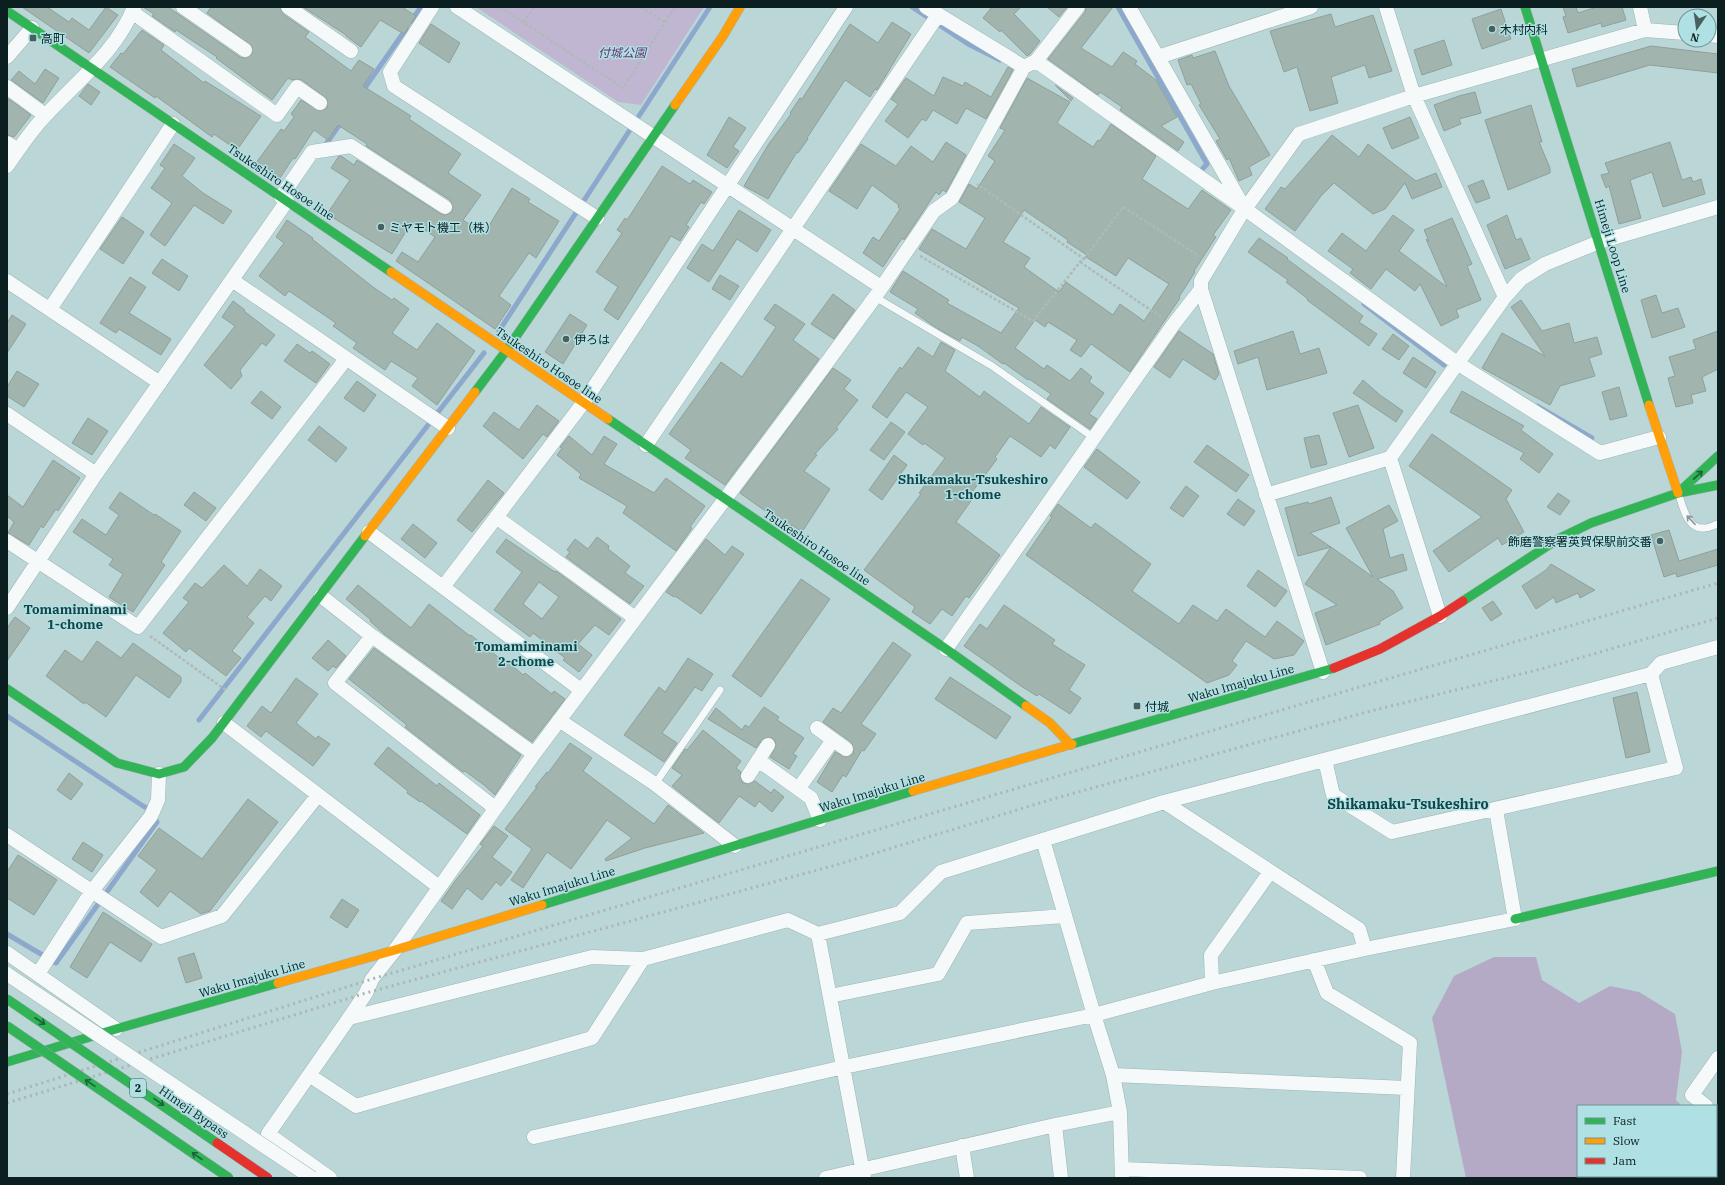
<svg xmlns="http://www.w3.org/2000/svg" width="1725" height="1185" font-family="'IBM Plex Serif','Noto Sans JP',serif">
<rect width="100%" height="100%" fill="#bbd6d7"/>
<path fill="#c0b6d1" d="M476 7H704L641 105 618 102Z"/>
<path fill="#b4aac5" d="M1494 957H1536L1542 980 1579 1003 1610 986 1639 992 1675 1014 1682 1052 1676 1100 1682 1106H1578V1176H1716V1178H1466L1432 1018 1454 976Z"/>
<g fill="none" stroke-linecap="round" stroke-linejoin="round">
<path stroke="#8ca8cc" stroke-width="5" d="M912 7 968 44 1000 60
M1118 7 1207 164 1197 175
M411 21 421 7
M362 92 406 29
M324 147 342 121
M1364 304 1444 365
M499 331 710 7
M1537 406 1592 438
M7 716 143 806 151 810 157 822 56 963 7 934
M199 720 484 353"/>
</g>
<path fill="#a2b4ae" stroke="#8fa09b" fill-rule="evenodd" d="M22 7H47L69 22 72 18 89 30 106 7 118 15 89 53Z
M143 7H168L240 57 245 58 252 54V46L207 13 211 7H280L283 14 309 32 305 37 351 71 359 60 374 69 363 86 411 116 409 119 461 154 448 173 481 195 463 220 484 234 512 188 530 199 528 202 559 221 536 258 529 253 499 296 511 305 495 329 396 261 402 252 418 262 435 237 415 223 412 226 410 225 392 254 327 214 350 180 331 168 339 156H341L354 165 357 160 441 214 445 215 452 212 453 207 450 200 366 146 367 144 338 125 328 140 314 130 295 159 293 158 278 181 261 170 262 168 256 163 281 129 284 131 294 117 291 114 301 100 320 111 327 108V99L302 80 297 79 292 80 288 78 272 100 216 58 217 57 176 30 175 32 152 16 154 14Z
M303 7H402L416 16 404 34 380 20 361 47 346 36V35Z
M992 7H1021L1014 14 1040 41 1030 54 1027 56 1001 30 1000 32 983 18Z
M1047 7H1067L1059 17Z
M1086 7H1113L1081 48 1112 67 1123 52 1137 61 1135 64 1156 80 1177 117 1161 126 1184 142 1178 151 1120 110 1122 107 1100 92 1098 95 1048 59 1085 12Z
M1563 7H1576L1578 13 1597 7H1622L1626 20 1602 27 1601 23 1568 33 1563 17 1566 16Z
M1501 9 1511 39 1482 49 1472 19Z
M1331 14 1335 27 1373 15 1392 71 1369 78 1365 65 1331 77 1338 103 1310 111 1297 67 1284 72 1270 31Z
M892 22 911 34 877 90 875 89 870 97 845 80 807 138 808 139 798 153 797 152 768 199 744 186 768 145 791 114 790 113 800 98 802 99 850 24 878 43Z
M431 24 460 43 449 63 419 43Z
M142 30 164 45 161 50 204 83 205 81 261 116 237 150 214 134 212 137 156 96 155 98 110 67 121 53 123 54Z
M1444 40 1452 65 1422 75 1414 50Z
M1651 46 1718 54V73L1650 65 1577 87 1572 69Z
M1215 51 1229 86 1270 155 1249 167 1252 175 1239 181 1229 158 1227 160 1216 141 1220 139 1199 105 1201 104 1191 84 1187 85 1178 60 1192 55 1193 58Z
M1008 67 1013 70 986 119 966 108 957 124 933 110 926 121 922 119 908 138 885 121 898 104 891 99 906 78 934 96 943 77 963 86 965 82 991 97Z
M45 69 59 78 43 103 11 80 19 71 35 84Z
M1027 78 1070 102 1057 123 1093 147 1098 140 1100 141 1111 124 1156 156 1142 179 1188 209 1202 190 1231 210 1213 235 1216 237 1194 271 1195 272 1179 297 1180 298 1130 372 1091 344 1081 357 1070 350 1077 340 1048 322 1045 327 1035 320 1015 348 1044 369 1047 365 1070 381 1081 368 1092 377 1089 382 1104 393 1089 414 1097 419 1090 429 1047 399 1051 394 1029 379 1028 380 1004 363 1003 364 978 346 962 337 960 341 938 329 915 313 918 309 890 292 903 271 949 300 947 303 1001 333 1019 308 919 249 932 229 966 249 985 218 959 202 969 184 977 189 995 161 988 156 1005 130 1000 128ZM1024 210 1068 240 1067 242 1087 255 1086 257 1116 276 1128 258 1169 284 1144 321 1120 304 1113 315 1066 282 1059 292 1024 267 1030 258 1003 242Z
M88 84 100 92 91 105 79 96Z
M1055 85 1073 98 1071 101Z
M1475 92 1481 113 1459 119 1461 124 1444 131 1434 105 1459 96Z
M9 99 31 115 14 137 7 135V102Z
M1531 105 1542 142H1539L1550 168V173L1508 190 1485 120Z
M729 117 746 128 733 147 739 151 727 168 707 155Z
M1410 117 1419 138 1392 149 1383 128Z
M1332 135 1359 157 1368 144 1416 181 1436 173 1442 187 1412 199 1405 183 1385 209 1373 214 1334 183 1321 196 1295 231 1265 209 1281 187 1285 189Z
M946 142 966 155 946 192 943 190 939 195 936 192 904 240 902 238 883 267 863 253 873 237 879 241 900 209 898 207 899 205 872 185 857 209 829 191 861 144 896 166 911 146 933 162Z
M1670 142 1682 180 1691 177 1693 182 1701 179 1705 194 1663 207 1652 172 1630 180 1641 218 1619 224 1609 186 1606 188 1601 175 1609 173 1605 163Z
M174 144 195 158 182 176 203 193 232 211 223 224 194 205 165 246 150 235 172 203 151 188 165 168 160 165Z
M662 166 690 184 693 180 712 192 704 204 701 202 686 225 689 227 680 241 671 236 618 320 604 310 618 287 596 272 622 233 617 230 625 218 627 220Z
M1483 180 1490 198 1476 203 1468 186Z
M739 210 771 230 757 252 737 239 709 282 687 268 702 244 713 251Z
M1393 215 1414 230 1399 251 1447 287 1426 239 1429 241 1424 230 1452 218 1472 264 1467 266 1481 300 1456 310 1459 317 1441 326 1420 284 1415 291 1386 269 1371 289 1350 273 1353 269 1328 251 1342 233 1366 251Z
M1507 215 1516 240 1521 238 1530 259 1505 269 1487 225Z
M122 217 144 232 123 264 100 249Z
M287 220 313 238 312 239 373 287 392 300 394 298 409 309 392 333 417 350 437 323 475 351 437 405 412 386 418 378 391 361 385 370 353 348 357 343 333 326 336 323 289 291 285 296 259 276 284 243 276 237Z
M1259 238 1288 258 1287 259 1363 316 1359 322 1377 334 1369 346 1307 300 1308 299 1286 282 1288 280 1248 252Z
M162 259 188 276 179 291 152 273Z
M720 275 739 286 730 300 712 289Z
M130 277 146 287 129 313 171 339 161 355 119 329 116 333 100 323Z
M833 294 855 310 834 339 811 324Z
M1656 295 1662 313 1678 308 1685 327 1652 338 1641 300Z
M1521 300 1542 331 1569 323 1574 343 1597 337 1602 354 1589 358 1595 376 1560 386 1550 405 1482 368 1502 333 1545 356 1511 307Z
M233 301 245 310 244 311 275 335 266 346 262 343 240 370 242 376 231 389 204 365 235 326 222 317Z
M775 304 805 324 793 340 819 359 725 485 685 458 691 450 669 434 721 362 742 377 776 327 764 319Z
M570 314 587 325 563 364 545 352Z
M12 315 26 324 7 353V323Z
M1179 331 1213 354 1219 374 1215 380 1183 359 1170 378 1154 367Z
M1293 331 1300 354 1319 348 1327 373 1267 390 1258 357 1238 364 1234 351Z
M1718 331V369L1702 377 1706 391 1691 395 1693 403 1676 407 1668 378 1675 376 1669 357 1696 349 1693 340Z
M1393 334 1409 346 1399 360 1382 349Z
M941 342 955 350 945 371 980 397 984 391 1029 424 1041 407 1070 427 1055 449 1050 445 1041 457 1010 436 995 457 997 459 969 496 973 498 956 522 1000 555 969 598 966 596 952 616 942 609 930 624 912 612 915 607 864 570 921 494 919 493 945 458 924 443 923 445 908 434 928 407 906 392 887 418 872 407 900 367 902 369 918 347 933 357Z
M297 344 310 353 312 351 330 364 316 383 284 361Z
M1413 357 1436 372 1426 388 1403 373Z
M833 368 851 380 844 389 858 400 836 428 838 429 815 454 817 455 804 471 830 489 802 532 792 525 789 528 740 493Z
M17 371 39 384 24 407 7 396V387Z
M1363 380 1380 395 1403 411 1396 422 1353 393Z
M357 381 376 395 364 412 344 398Z
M1619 387 1627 416 1610 420 1602 392Z
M261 391 281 407 272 419 251 403Z
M1462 391 1524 426 1521 430 1553 454 1539 473 1520 459 1524 453 1450 412Z
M537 405 559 421 547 437 543 434 523 459 483 426 494 412 519 430Z
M1358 405 1374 448 1349 457 1333 413Z
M88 418 108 431 92 455 72 443Z
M891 422 905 432 884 460 870 450Z
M319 426 347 448 336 462 308 440Z
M1432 434 1512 490 1506 499 1524 532 1502 545 1498 538 1449 572 1433 551 1482 517 1409 466Z
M1319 435 1327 464 1311 468 1304 438Z
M569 436 592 455 604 436 617 444 604 464 654 493 666 478 705 506 690 527 692 528 676 551 623 513 627 506 579 478 581 474 557 455 562 448 560 447Z
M1207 445 1249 475 1236 492 1194 462Z
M1097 449 1140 482 1127 499 1084 467Z
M894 455 907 465 882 500 869 490Z
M53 460 80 478 58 511 56 509 43 528 41 526 29 545 8 533 14 522 7 516V495L23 507Z
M488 480 504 493 472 532 457 520Z
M1186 486 1199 496 1183 517 1170 508Z
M120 492 154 515 155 514 181 531 161 562 165 565 133 612 109 597 123 574 109 565 113 559 73 532 82 519 106 535 119 515 109 508Z
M194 492 216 508 206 521 184 505Z
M1558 493 1570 501 1560 515 1547 507Z
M1331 497 1340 523 1310 533 1331 547 1298 556 1285 508 1308 502 1309 504Z
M1238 499 1255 511 1244 526 1227 514Z
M1058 504 1091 528 1095 523 1151 564 1132 591 1179 624 1193 605 1217 621 1226 609 1265 637 1277 621 1304 641 1294 655 1274 659 1246 641 1232 661 1237 665 1229 675 1207 683 1026 555 1052 517 1050 516Z
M1389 505 1398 521 1383 529 1390 558 1403 554 1407 570 1377 579 1393 591 1403 608 1379 622 1380 624 1326 645 1315 613 1337 605 1305 584 1331 547 1373 577 1346 528Z
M413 524 437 543 425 558 401 539Z
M1669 530 1679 561 1718 549V565L1677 577 1676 573 1664 577 1651 535Z
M597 537 609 546 608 549 630 566 625 573 644 586 630 604 566 557 570 552 567 550 575 539 588 549Z
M506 539 555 572 556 571 621 619 609 635 595 625 578 644 592 655 579 672 563 660 565 658 533 633 530 637 494 610 522 572 496 552ZM539 582 559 597 542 619 523 604Z
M706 539 725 555 732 546 744 554 701 614 675 596 674 597 666 592Z
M1551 564 1586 585 1595 590 1580 598 1578 593 1556 603 1554 597 1536 609 1522 586 1546 570Z
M224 565 247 586 260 569 282 586 271 601 265 596 247 617 254 623 232 651 241 658 226 676 189 648 186 652 163 633 189 602 183 598 195 583 202 588Z
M1258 570 1287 591 1275 607 1247 586Z
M801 579 830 599 761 697 732 676Z
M358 585 411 628 429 604 470 636 471 635 504 662 506 660 523 675 525 673 552 694 554 691 565 699 532 742 384 634 370 621 371 620 346 599Z
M1493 601 1502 614 1491 621 1482 608Z
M1004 605 1055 640 1052 644 1085 665 1069 690 1081 698 1070 714 1039 694 1037 696 1021 686 964 646 980 624 987 629Z
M15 617 30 628 7 661V628Z
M328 640 346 656 336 668 333 666 328 671 312 658Z
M97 641 121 658 133 643 181 677V682L169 698 136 675 106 717 85 702 84 704 46 676 65 650 82 662Z
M893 642 911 655 861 724 876 734 864 751 862 750 846 777 843 775 832 792 817 782 835 752 846 757 853 754 854 749 851 742 823 722 833 708 841 713Z
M374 648 521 755 495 795 484 785 465 771 463 772 405 727 407 725 349 679Z
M688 658 713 674 702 691 695 687 662 733 677 743 664 762 624 735 659 687 665 692Z
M950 677 1011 717 996 739 935 699Z
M296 678 318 694 296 723 316 739 318 736 330 744 313 766 266 731 261 737 247 726 262 706 271 713Z
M1637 692 1650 752 1626 758 1613 698Z
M764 707 779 717 777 720 804 738 793 754 797 756 789 769 770 757 776 746 775 741 772 738H764L756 748 708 719 716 708 742 730 745 725 749 727Z
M703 730 741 761 736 768 741 772 740 776 743 783 748 784 755 781 771 793 774 789 784 797 772 812 759 801 755 807 739 796 719 823 672 786 682 775 672 768 685 749 687 750Z
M570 743 592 758 583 771 654 824 668 805 704 833 645 848 606 861 605 859 632 838 607 820 571 869 547 852 523 888 511 880 532 849 505 829 537 787H535L547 772 548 773Z
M388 747 437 786 439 783 480 815 467 834 421 801 420 802 407 793 408 791 374 764Z
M69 773 83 784 71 800 57 790Z
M248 799 278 822 210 911 201 914 170 891 158 907 140 892 157 870 138 856 159 828 202 859Z
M494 826 508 836 492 857 512 872 501 886 496 882 482 900 467 888 452 909 441 901 456 880 483 846 480 844Z
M83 842 103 855 92 872 72 859Z
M18 855 57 880 34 915 7 898V872Z
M342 899 359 910 347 928 330 917Z
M103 912 152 944 141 962 110 942 87 978 70 967Z
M194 953 202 978 186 983 178 958Z"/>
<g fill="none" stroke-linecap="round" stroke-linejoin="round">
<defs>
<path id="lane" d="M875 297 992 366 1094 438
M1679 495C1683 507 1687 530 1705 528 1709 528 1714 525 1718 524
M655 784 720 690"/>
<path id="street" d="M183 7 245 50
M288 7 351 51
M432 7 390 72 394 86 597 218
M457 7 881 287
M926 7 1024 67 1036 61 1245 209 1457 363 1600 453 1659 437
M1129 7 1243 206
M1386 7 1414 96 1505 297
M1640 7 1645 30
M132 12 277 115 297 87 320 103
M1709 35 1718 36
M7 57 32 28
M1158 57 1311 7
M1036 61 1078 7
M7 87 45 115
M7 143 18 150
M7 166C19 149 31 130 46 115 77 81 117 51 134 7
M281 197 312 152 351 146 445 207
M232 280 448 428
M7 281 160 383
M1201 289 1323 672
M50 309 173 124
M7 414 96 474
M646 445 938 15
M1390 458 1440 616
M1266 495 1390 458 1505 297 1521 279 1545 264 1599 242 1718 207
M496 517 635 618
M369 532 581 690
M7 541 138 627 346 359
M443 587 584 402 846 7
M321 596 372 636 534 754
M7 608 96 474 287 201
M372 636 335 683 495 808
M946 649 1173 325 1201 289V281L1242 213 1299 134 1414 96 1645 30 1685 33
M1651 674 1661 663 1718 647
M559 720 655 784 735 846
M224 723 439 887
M817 728 846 749
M758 760 811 798 820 820
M748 776 768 745
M799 788 833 740
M1164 802 1359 929 1365 949
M7 835 161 937 222 916 318 795
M1043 840 1094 1015 1113 1075 1120 1112 1122 1178
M818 934 864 1178
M7 953 116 1029
M1314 960 1327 993 1410 1043 1403 1178
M38 974 92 891 151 816 158 800 159 774
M1212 983 1211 955 1270 872
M830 996 938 974 967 923 1065 916
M349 1018 592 957 643 959 788 920 818 934 900 913 941 872 1164 802 1651 674 1676 768 1392 832 1333 795 1325 760
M309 1075 356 1106 592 1038 643 959
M1113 1075 1406 1088
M1706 1106 1692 1095 1718 1058
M1716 1113 1718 1115
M1055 1125 1061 1178
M534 1137 844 1067 1094 1015 1212 983 1365 949 1515 919 1496 810
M962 1146 967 1178
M1122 1169 1360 1178
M330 1178 268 1134 349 1018 366 993 372 979 395 950 534 754 803 395 875 297 934 211 952 198 1024 67
M826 1178 1055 1125 1120 1112"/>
<path id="fast" d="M1525 7 1649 405
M7 11 391 272
M475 392 506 351 675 105
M608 419 946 649 1026 706
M1678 493 1718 456
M1463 601 1558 539 1591 523 1678 493 1718 485
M7 689 117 763 159 774 184 767 212 738 365 536
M1072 744 1334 668
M542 905 913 791
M1515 919 1718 871
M7 1062 116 1029 278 983"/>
<path id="slow" d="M675 105 723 36 740 7
M391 272 608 419
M1649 405 1678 493
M365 536 475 392
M1026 706 1050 723 1071 745
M913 791 1072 744
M278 983 395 950 542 905"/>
<path id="jam" d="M1334 668 1380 649 1440 616 1463 601"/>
</defs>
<use href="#lane" stroke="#9eb4b5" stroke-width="8"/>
<use href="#street" stroke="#9eb4b5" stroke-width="15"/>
<use href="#fast" stroke="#9eb4b5" stroke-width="10"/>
<use href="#slow" stroke="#9eb4b5" stroke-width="10"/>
<use href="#jam" stroke="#9eb4b5" stroke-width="10"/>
<path stroke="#b0b9ba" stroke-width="2.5" stroke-dasharray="3 2" stroke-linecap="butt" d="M500 7 623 88 675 7
M641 7 665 22
M524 22 534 7
M920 256 1033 321 1080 262 1084 259 977 184
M1084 259 1123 207 1199 256
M1080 262 1161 317
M150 636 227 691"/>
<use href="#lane" stroke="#f5f9f9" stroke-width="7"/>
<use href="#street" stroke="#f5f9f9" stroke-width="14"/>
<use href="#fast" stroke="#30b455" stroke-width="9"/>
<use href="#slow" stroke="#ff9f0a" stroke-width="9"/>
<use href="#jam" stroke="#e5322d" stroke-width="9"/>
<path stroke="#adb4b5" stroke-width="3" stroke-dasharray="2 4" stroke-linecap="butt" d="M7 1094 372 979 1356 688 1718 583
M7 1103 366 993 836 865 1053 799 1367 712 1545 668 1718 618"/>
<defs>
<path id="street-bridge" d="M7 974 312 1178"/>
<path id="fast-bridge" d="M7 999 217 1143
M7 1026 229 1178"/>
<path id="jam-bridge" d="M217 1143 268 1178"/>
</defs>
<use href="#street-bridge" stroke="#9eb4b5" stroke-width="15" stroke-linecap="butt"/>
<use href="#fast-bridge" stroke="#86a3a6" stroke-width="10" stroke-linecap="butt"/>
<use href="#jam-bridge" stroke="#86a3a6" stroke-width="10" stroke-linecap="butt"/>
<use href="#street-bridge" stroke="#f5f9f9" stroke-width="14"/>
<use href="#fast-bridge" stroke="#30b455" stroke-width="9"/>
<use href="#jam-bridge" stroke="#e5322d" stroke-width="9"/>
</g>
<defs><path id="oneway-shaft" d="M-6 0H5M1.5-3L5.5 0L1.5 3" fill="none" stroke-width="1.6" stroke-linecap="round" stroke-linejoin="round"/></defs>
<g stroke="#1c6238">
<use href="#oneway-shaft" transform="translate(1698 475) rotate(-43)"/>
<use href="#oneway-shaft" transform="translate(40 1021) rotate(33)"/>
<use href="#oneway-shaft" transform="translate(90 1083) rotate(-146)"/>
<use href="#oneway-shaft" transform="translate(159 1102) rotate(35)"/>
<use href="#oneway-shaft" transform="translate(197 1156) rotate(-145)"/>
</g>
<use stroke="#8c9797" href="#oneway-shaft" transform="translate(1691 520) rotate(-133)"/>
<g fill="#495f60" stroke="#afe0e3" stroke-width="1.5">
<circle cx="1492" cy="29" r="4"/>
<rect x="29" y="34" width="8" height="8" rx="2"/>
<circle cx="381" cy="227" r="4"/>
<circle cx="566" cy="339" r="4"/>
<circle cx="1660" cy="541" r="4"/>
<rect x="1133" y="702" width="8" height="8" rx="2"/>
</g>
<g text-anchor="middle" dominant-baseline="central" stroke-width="3" stroke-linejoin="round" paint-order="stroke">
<rect fill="#afe0e3" stroke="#3d595a" stroke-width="1" x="130" y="1079" width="16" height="18" rx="3"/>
<g font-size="11" font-weight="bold" fill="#0c1f20">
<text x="138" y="1088">2</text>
</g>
<g font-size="12" fill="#0c1f20" stroke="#afe0e3" text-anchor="start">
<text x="1500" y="29">木村内科</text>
<text x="41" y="38">高町</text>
<text x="389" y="227">ミヤモト機工（株）</text>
<text x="574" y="339">伊ろは</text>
<text x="1652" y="541" text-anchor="end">飾磨警察署英賀保駅前交番</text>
<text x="1145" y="706">付城</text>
</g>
<g font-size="12" font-style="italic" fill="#66336f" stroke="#afe0e3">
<text x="622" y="52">付城公園</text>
</g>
<g font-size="12" fill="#0c1f20" stroke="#afe0e3">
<text transform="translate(281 182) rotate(34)">Tsukeshiro Hosoe line</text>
<text transform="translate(1613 246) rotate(73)">Himeji Loop Line</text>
<text transform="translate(549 365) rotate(34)">Tsukeshiro Hosoe line</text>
<text transform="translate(817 547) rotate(34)">Tsukeshiro Hosoe line</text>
<text transform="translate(1241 683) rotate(-16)">Waku Imajuku Line</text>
<text transform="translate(872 792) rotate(-17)">Waku Imajuku Line</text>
<text transform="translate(562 886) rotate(-17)">Waku Imajuku Line</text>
<text transform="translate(252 978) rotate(-16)">Waku Imajuku Line</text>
<text transform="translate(194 1112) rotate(35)">Himeji Bypass</text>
</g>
<g font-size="13" font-weight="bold" fill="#154447" stroke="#afe0e3">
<text x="973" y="479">Shikamaku-Tsukeshiro<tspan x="973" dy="15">1-chome</tspan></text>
<text x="75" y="609">Tomamiminami<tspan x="75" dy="15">1-chome</tspan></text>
<text x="526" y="646">Tomamiminami<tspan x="526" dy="15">2-chome</tspan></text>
</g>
<g font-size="14" font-weight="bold" fill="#154447" stroke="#afe0e3">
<text x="1408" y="804">Shikamaku-Tsukeshiro</text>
</g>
</g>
<rect width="1725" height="1185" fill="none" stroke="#0c1f20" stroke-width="16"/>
<rect x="1577" y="1105" width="140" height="72" fill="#afe0e3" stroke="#6e9395"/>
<rect x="1585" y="1118" width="20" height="6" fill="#30b455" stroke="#6e9395"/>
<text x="1613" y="1125" font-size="12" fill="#0c1f20">Fast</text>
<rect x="1585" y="1138" width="20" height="6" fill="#ff9f0a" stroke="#6e9395"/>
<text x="1613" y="1145" font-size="12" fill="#0c1f20">Slow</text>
<rect x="1585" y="1158" width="20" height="6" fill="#e5322d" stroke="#6e9395"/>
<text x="1613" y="1165" font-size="12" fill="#0c1f20">Jam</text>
<g transform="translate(1697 28) rotate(193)"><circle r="19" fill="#afe0e3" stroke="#6e9395"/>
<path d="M0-3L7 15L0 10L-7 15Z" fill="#495f60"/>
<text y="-6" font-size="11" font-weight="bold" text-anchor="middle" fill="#0c1f20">N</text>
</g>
</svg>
